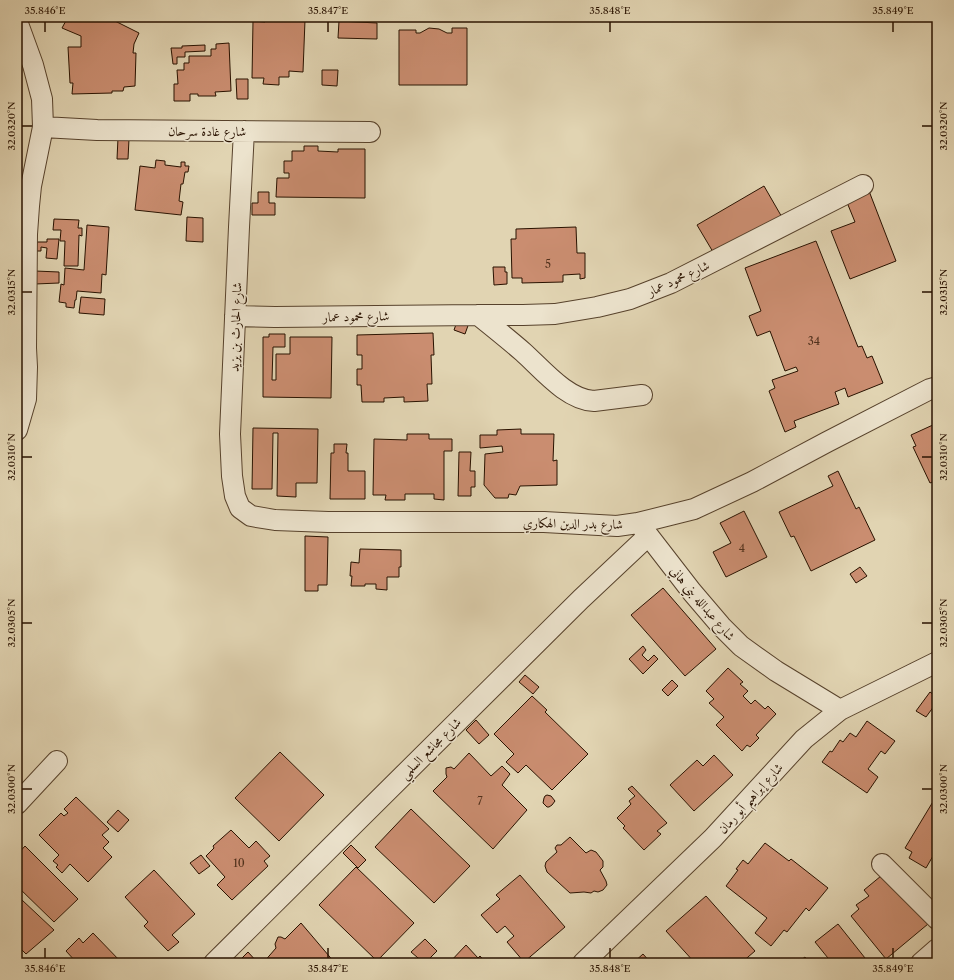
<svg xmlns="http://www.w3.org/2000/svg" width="954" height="980" font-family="'Libre Caslon Text',Amiri,serif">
<rect width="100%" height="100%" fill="#e1d4b2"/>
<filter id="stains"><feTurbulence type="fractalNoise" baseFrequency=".005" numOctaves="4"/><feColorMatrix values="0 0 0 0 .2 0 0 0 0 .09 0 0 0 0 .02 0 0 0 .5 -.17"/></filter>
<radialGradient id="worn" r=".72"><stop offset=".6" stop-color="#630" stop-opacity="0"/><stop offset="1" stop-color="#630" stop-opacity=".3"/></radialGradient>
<path fill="#ca8d70" stroke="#291200" d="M68 17H107L139 33 134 44 133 53H136L135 86 124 87 123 91H112V93L72 94 73 83H70L68 47H81V36L62 28Z
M266 17H297V20H305L303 72 289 71V77H279V85L263 84 264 78H252L253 21 265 22Z
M339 21 377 23V39L338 38Z
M429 28 439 29 447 33H452V28H467V85H399V30H416V33H420Z
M229 43 231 91 215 92 216 96H198V94H190V101H174V84H178L177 70H184V63H189V56H211V49H216V44Z
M205 45V51L185 52V57H177V64H173L171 48H182V46Z
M322 70H338L337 86 322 85Z
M236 79H248V99H237Z
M118 138 129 139 128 159H117Z
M304 146H318V151L338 152V149H365V198L276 197 277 178H289V173H284V161H292V151H304Z
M156 160 165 161V165L181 167V162H185V166H189L188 172H185L183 184H181L179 201 183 202 181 215 135 210 140 166 155 168Z
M764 186 783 219 716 257 697 225Z
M869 191 896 261 850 279 831 231 855 222 846 200Z
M258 192H269V203H275V215H252V203H258Z
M187 217 203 218V242L186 241Z
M54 219 79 220 78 228H82V236L79 235 78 266H64L65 241H60L61 230H53Z
M87 225 109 227 106 275 102 274 101 293 77 291 76 300H75L74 308 66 307V303L59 302 61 284 64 285 65 268 84 270Z
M576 227 577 253H585V278L580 279V274L563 275V282L522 283V278H512L511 239H516V229Z
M47 239H59L57 259 46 258 47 248 41 247V251H35L37 242H47Z
M816 241 858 347 862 346 867 358 872 356 883 383 848 397 845 388 835 392 839 404 794 421 796 427 785 432 769 391 775 388 772 380 798 371 796 367 785 371 770 331 757 336 749 316 761 311 745 268Z
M493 267H505V272H507V284L494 285Z
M35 271 59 272V283L35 284Z
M81 297 105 299 104 315 79 313Z
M459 316 470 320 465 334 454 330Z
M433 333 434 355H431L432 384H427L428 401 404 402V397L384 398V402H362L361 385H357V369H362V355H357V335Z
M269 334H285V347H273L272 380H276V354H290V337H332L331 398 263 397V337H269Z
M935 424 936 426 937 425V439L934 440 935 443 937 442V480L930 483 913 447 916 446 911 435Z
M253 428 318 429 317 483H296V497L277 496 278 433H273L272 489H252Z
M521 429V434H554L553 461 557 460V485L520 486 516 495 509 494 508 498H495L484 485 485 454 503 452 502 446 480 448V435H497V430Z
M407 434H429V439H452V451H444V500L434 499V494H405V500H385L386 495H373L374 439 407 440Z
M334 444H347L346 453H348V471H365V499H330L331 453H334Z
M459 452H471L470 471H475V487H471V496H458Z
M838 471 856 509 859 507 875 540 811 571 794 536 791 537 779 512 833 486 828 476Z
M744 511 767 557 726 577 713 552 731 543 720 523Z
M305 536 328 537 327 585H318V591H305Z
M360 549 401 550V567H399V577H387V590L376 589V584H365V586H351L352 576H350L351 562 359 563Z
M860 567 867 576 856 583 850 574Z
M663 588 716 649 685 676 631 615Z
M643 646 646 650 642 655 648 661 654 655 658 659 643 674 629 659Z
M728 668 743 682 740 684 748 691 743 696 751 704 755 700 765 709 768 706 776 714 756 735 759 738 750 747 747 745 742 751 716 725 724 717 709 703 714 699 706 691Z
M525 675 539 687 533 694 519 682Z
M672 680 678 686 668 696 662 690Z
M930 692 937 697V702L926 717 916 711Z
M532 696 547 710 545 712 588 754 552 790 526 765 518 773 506 762 514 754 494 734Z
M476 720 489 735 479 744 466 730Z
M867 721 895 741 885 754 881 751 868 769 878 777 867 793 822 762 830 751 832 752 840 740 843 742 850 733 856 737Z
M280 752 324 795 279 841 235 798Z
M469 753 491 776 502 766 510 774 502 785 527 810 493 849 433 791 447 777 446 774V768L451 767 454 769Z
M714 755 733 775 694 811 670 785 697 760 703 766Z
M632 786 667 823 657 831 661 834 644 850 623 828 625 826 617 818 631 804 629 801 635 796 628 789Z
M547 795 551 796 555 801 552 805 549 807H547L543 803 544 798 545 796Z
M937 795V849L926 868 909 858 912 852 905 848Z
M76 797 109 829 102 835 109 842 103 848 112 857 88 882 70 864 62 873 56 867 58 865 53 861 59 855 39 835 61 813 64 816 68 813 64 809Z
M411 809 470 866 434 903 375 847Z
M118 810 129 820 118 832 107 822Z
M231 830 249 848 256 841 270 856 264 861 268 866 232 900 217 885 225 877 206 856 214 848 213 846Z
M570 837 586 853 591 850 596 852 603 861V867L600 870 606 881 607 885 603 890 598 892 594 891 591 893 584 892 570 893 547 872 545 866 546 862 557 852 555 848 557 845H561Z
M765 843 789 861 791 859 828 888 809 911 806 908 787 932 784 930 771 946 755 933 767 918 726 886 738 870 736 869 743 860 748 864Z
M351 845 366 860 358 868 343 853Z
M25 846 78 899 54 922 17 886V855Z
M201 855 210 866 199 874 190 863Z
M356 867 414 923 377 961 319 905Z
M154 870 195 914 172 935 179 942 168 951 144 926 148 922 125 897Z
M520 875 565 927 524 962 507 942 514 936 505 926 497 933 481 915 500 899 496 895Z
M881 876 893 882 928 924 886 959 851 916 859 909 856 905 869 896 864 890Z
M706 896 755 951 741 963H695L666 931Z
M22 900 54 930 26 954 17 945V905Z
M301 923 335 963H263L276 948 275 944 278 937H281L285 939Z
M838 924 869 963H832L815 942Z
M93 933 122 963H77L66 951 79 938 83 943Z
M425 939 437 951 425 963H424L411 952Z
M466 945 478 958 480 956 486 963H449Z
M248 952 258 963H244L240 960Z
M643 954 651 963H633Z
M805 957 810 963H797Z
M61 959 64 963H56Z"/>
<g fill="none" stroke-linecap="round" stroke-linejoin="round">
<defs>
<path id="minor" d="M17 21 33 65 42 99 43 127 31 186 29 206 27 234 26 348 27 367 26 399 17 430
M43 127 97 130 370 132
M244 131 239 227 230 434 232 476 235 496 240 508 251 516 275 520 328 522H544L617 526 638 523 694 509 752 482 827 442 930 389 937 387
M478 315C493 327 508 339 523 352 542 369 567 400 594 401L642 395
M235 316 275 317 478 315H523L555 314 597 307 630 299 671 283 863 185
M641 526 692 592 721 626 741 646 776 671 840 710
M17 804 57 761
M882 864 937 919
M214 963 581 599 648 536
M583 963 713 838 804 739 840 710 937 662
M921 963 937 949"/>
</defs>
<use href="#minor" stroke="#57422c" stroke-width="22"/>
<use href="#minor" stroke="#ece3cd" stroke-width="20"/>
</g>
<path fill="none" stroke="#291200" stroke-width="1.5" d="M45 22V32M328 22V32M610 22V32M893 22V32M22 126H32M922 126H932M22 292H32M922 292H932M22 457H32M922 457H932M22 623H32M922 623H932M22 789H32M922 789H932M45 948V958M328 948V958M610 948V958M893 948V958"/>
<g text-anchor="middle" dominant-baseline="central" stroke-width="3" stroke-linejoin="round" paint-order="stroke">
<g font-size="11" fill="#51311c">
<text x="548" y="264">5</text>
<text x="814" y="341">34</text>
<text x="742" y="548">4</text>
<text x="480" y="801">7</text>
<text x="239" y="863">10</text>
</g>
<g font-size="13" fill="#291200" stroke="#ece3cd">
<text x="207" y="131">شارع غادة سرحان</text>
<text transform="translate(678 278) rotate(-25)">شارع محمود عمار</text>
<text transform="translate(356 316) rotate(-1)">شارع محمود عمار</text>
<text transform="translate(235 327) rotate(-88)">شارع الحارث بن يزيد</text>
<text transform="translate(573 523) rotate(1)">شارع بدر الدين الهكاري</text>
<text transform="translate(703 603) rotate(50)">شارع عبدالله بني هاني</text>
<text transform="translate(430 748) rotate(-45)">شارع مجاشع السلمي</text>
<text transform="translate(750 798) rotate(-48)">شارع إبراهيم أبو رمان</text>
</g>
</g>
<rect width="954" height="980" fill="none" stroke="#e1d4b2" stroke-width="44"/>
<rect x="22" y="22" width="910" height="936" fill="none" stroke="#291200" stroke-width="1.5"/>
<g font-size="10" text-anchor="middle" fill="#291200">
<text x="45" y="14">35.846°E</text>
<text x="328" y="14">35.847°E</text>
<text x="610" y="14">35.848°E</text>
<text x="893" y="14">35.849°E</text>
<text transform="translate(11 126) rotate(-90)" y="4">32.0320°N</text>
<text transform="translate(943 126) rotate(-90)" y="4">32.0320°N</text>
<text transform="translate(11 292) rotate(-90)" y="4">32.0315°N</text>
<text transform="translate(943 292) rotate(-90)" y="4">32.0315°N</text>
<text transform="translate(11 457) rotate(-90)" y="4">32.0310°N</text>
<text transform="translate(943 457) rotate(-90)" y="4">32.0310°N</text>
<text transform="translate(11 623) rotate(-90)" y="4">32.0305°N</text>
<text transform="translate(943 623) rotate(-90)" y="4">32.0305°N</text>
<text transform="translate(11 789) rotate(-90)" y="4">32.0300°N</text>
<text transform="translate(943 789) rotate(-90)" y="4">32.0300°N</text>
<text x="45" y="972">35.846°E</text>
<text x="328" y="972">35.847°E</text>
<text x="610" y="972">35.848°E</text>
<text x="893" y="972">35.849°E</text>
</g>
<rect width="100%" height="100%" filter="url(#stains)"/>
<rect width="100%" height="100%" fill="url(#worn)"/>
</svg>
